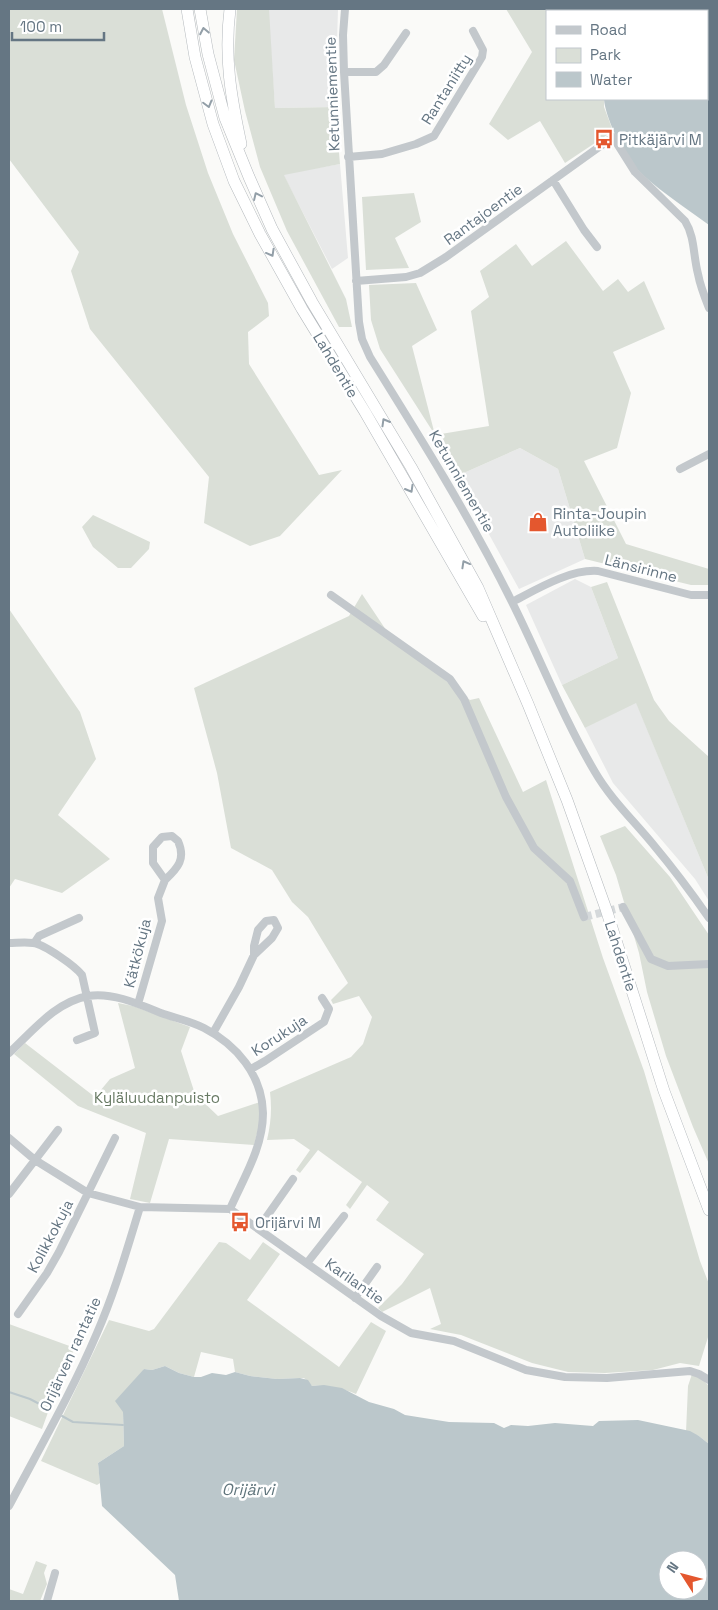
<svg xmlns="http://www.w3.org/2000/svg" width="718" height="1610" font-family="'Space Grotesk',sans-serif">
<rect width="100%" height="100%" fill="#fafaf8"/>
<path fill="#e8e9e9" d="M268 9H338L335 107 275 108Z
M340 164 348 258 332 269 283 174Z
M520 448 558 469 585 559 519 589 457 476Z
M575 579 591 587 618 658 562 685 526 605Z
M636 702 709 880V901L695 879 613 783 585 728Z"/>
<path fill="#dadfd7" d="M13 9H162L186 105 208 173 233 234 268 303 269 316 248 332 249 364 319 475 342 470 280 536 250 546 204 523 209 477 90 329 71 271 79 252 9 159V10Z
M237 9H269L275 108 335 107 340 164 284 175 346 299 352 327H339L287 231 260 167 245 111 234 60Z
M506 9H582V11H547V99H604V107L613 131 565 163 540 121 508 140 489 124 532 52Z
M414 193 421 222 395 238 409 268 366 270 362 197Z
M566 241 603 291 618 279 628 292 644 281 665 329 613 352 631 393 617 448 584 461 626 544 709 569V585H691L585 559 558 469 520 448 457 476 435 435 380 349 371 320 369 285 416 283 437 330 412 346 435 435 489 426 471 311 489 297 480 271 516 244 532 266Z
M93 515 150 542 149 549 131 568H118L93 547 82 527Z
M607 582 654 700 669 721 709 757V880L636 703 585 728 562 685 618 658 591 587Z
M362 594 390 636 470 700 479 698 523 792 546 780 603 958 644 1071 700 1261 709 1284V1334L699 1366 680 1363 653 1370 605 1373 568 1372 532 1363 461 1335 430 1329 441 1324 430 1288 382 1312 378 1308 402 1284 424 1254 376 1220 389 1202 367 1185 350 1209 346 1205 362 1182 318 1150 300 1173 296 1170 310 1150 294 1139 267 1140C271 1123 272 1109 270 1092L351 1057 363 1044 372 1017 359 996 333 1004 331 1000 348 983 308 917 292 902 272 870 231 848 217 773 194 688 349 616Z
M9 609 80 712 96 759 58 815 110 859 62 893 15 879 9 888Z
M625 826 670 877 709 935V1164L693 1127 666 1056 647 992 639 953 616 875 600 836Z
M118 1003 133 1006 190 1027 181 1051 195 1094 218 1116 260 1102 259 1126 254 1145 169 1139 150 1203 130 1199 146 1133 78 1106 14 1054 25 1043 95 1097 110 1079 135 1068Z
M219 1242 226 1243 250 1260 263 1242 280 1254 247 1300 339 1367 371 1322 386 1331 356 1394C341 1388 328 1385 312 1386L304 1378H300L277 1379 250 1376 235 1372 233 1359 201 1352 194 1377 179 1373 165 1366 152 1370 144 1369 123 1412 124 1446 98 1463 100 1483 97 1485 41 1461 109 1320 149 1331 154 1329Z
M9 1324 75 1348 56 1390 42 1429 9 1416Z
M692 1374 700 1377 709 1386V1444L699 1436 686 1432 688 1386Z
M36 1561 47 1565 44 1573 47 1584 40 1601H9V1589L23 1594Z"/>
<path fill="#bbc7cb" fill-rule="evenodd" d="M582 9H709V225C685 207 653 187 633 165 622 152 605 116 604 99H707V11H582Z
M165 1366 179 1373 194 1377H201L212 1373 226 1375 235 1372 250 1376 277 1379 300 1378 308 1380 312 1386 324 1385 342 1388 369 1402 394 1409 405 1415 449 1422 494 1423 504 1428 511 1425 528 1426 555 1423 593 1426 599 1421 638 1420 690 1431 699 1436 709 1444V1601H179L175 1575 102 1506 98 1463 124 1446 123 1412 115 1401 144 1369 152 1370ZM668 1560H698V1590H668Z"/>
<g fill="none" stroke-linecap="round" stroke-linejoin="round">
<path stroke="#bbc7cb" stroke-width="2" d="M9 1392 30 1399 47 1408
M62 1416 73 1422 123 1425"/>
<path stroke="#d5d9db" stroke-width="8" stroke-dasharray="8 4" stroke-linecap="butt" d="M584 917 623 907"/>
<defs>
<path id="highway" d="M187 9 195 57 213 124 234 181 260 234 302 309 365 412 483 616
M200 9 208 54 225 118 249 177 272 229 312 302 411 467 478 588 528 704 567 800 606 909 664 1091 709 1210
M230 9C224 57 231 97 241 144"/>
</defs>
<use href="#highway" stroke="#b4b9bd" stroke-width="12"/>
<path stroke="#c3c8cc" stroke-width="8" d="M345 9 343 35 344 72 359 322 362 339 370 357C420 437 470 517 512 602 540 658 563 718 595 772 610 798 633 820 652 843 672 867 691 892 709 918
M344 72H376L384 65 406 33
M348 157 382 154 416 144 434 136 482 57 483 50 473 31
M553 180 584 230 597 247
M356 281 406 277 420 273 446 257 613 137 635 172 685 221C695 237 693 255 698 274 700 285 705 298 709 308
M680 469 709 454
M331 595 450 679 464 699 506 797 534 848 570 881 584 917
M512 602C537 589 570 569 598 571L691 595H709
M623 907 651 959 668 966 709 964
M35 942 39 936 79 918
M9 943C16 943 25 942 33 943 44 944 75 966 82 975L95 1033 77 1040
M138 1004 162 921 158 898 165 880 153 863V847L162 837 172 836 178 841C186 859 178 868 165 880
M213 1033 239 987 254 955V946L258 930 266 921 274 920 278 928 272 938 254 955
M9 1053C32 1032 55 1002 88 996 112 992 139 1004 161 1013 175 1018 190 1021 204 1028 237 1045 262 1075 263 1113 263 1148 243 1179 230 1209
M251 1069 265 1061 324 1022 329 1009 322 998
M9 1138 35 1160 88 1193 140 1207 230 1209 381 1316 411 1333 454 1341 526 1370 565 1377 607 1378 690 1371 699 1374 709 1380
M9 1194 58 1130
M258 1229 293 1179
M307 1263 344 1216
M355 1298 377 1267
M18 1314 47 1273 59 1252 115 1138
M9 1506C39 1449 72 1392 97 1333 115 1292 127 1249 140 1207
M47 1601 55 1573"/>
<use href="#highway" stroke="#fff" stroke-width="11"/>
</g>
<defs><path id="oneway-chevron" d="M-2-3.5L2.5 0L-2 3.5" fill="none" stroke-width="1.6" stroke-linecap="round" stroke-linejoin="round" transform="scale(1.25)"/></defs>
<g stroke="#939fa8">
<use href="#oneway-chevron" transform="translate(204 31) rotate(-101)"/>
<use href="#oneway-chevron" transform="translate(208 104) rotate(75)"/>
<use href="#oneway-chevron" transform="translate(257 196) rotate(-115)"/>
<use href="#oneway-chevron" transform="translate(271 253) rotate(61)"/>
<use href="#oneway-chevron" transform="translate(385 422) rotate(-120)"/>
<use href="#oneway-chevron" transform="translate(410 489) rotate(60)"/>
<use href="#oneway-chevron" transform="translate(465 564) rotate(-119)"/>
</g>
<defs>
<symbol id="bus-bare" viewBox="-9 -9 18 18"><path d="M-5-6H5V4H4V6H2V4H-2V6H-4V4H-5ZM-3.5-4V0h7V-4ZM-3.5 1.2v1.5H-2V1.2ZM2 1.2v1.5H3.5V1.2Z" fill="#e4572e" stroke="#fff" stroke-width="2.5" paint-order="stroke"/></symbol>
<symbol id="shop-bare" viewBox="-9 -9 18 18"><path d="M-5-2.5h2.3a2.7 3.5 0 0 1 5.4 0H5L5.5 6h-11ZM-1.5-2.5h3a1.5 2.3 0 0 0-3 0Z" fill="#e4572e" stroke="#fff" stroke-width="2.5" paint-order="stroke"/></symbol>
</defs>
<g fill-rule="evenodd">
<use href="#bus-bare" x="590" y="125" width="28" height="28"/>
<use href="#shop-bare" x="524" y="508" width="28" height="28"/>
<use href="#bus-bare" x="226" y="1208" width="28" height="28"/>
</g>
<g text-anchor="middle" dominant-baseline="central" stroke-width="5" stroke-linejoin="round" paint-order="stroke">
<g font-size="15" fill="#657683" stroke="#fff">
<text transform="translate(446 89) rotate(-58)">Rantaniitty</text>
<text transform="translate(332 94) rotate(-92)">Ketunniementie</text>
<text transform="translate(483 214) rotate(-36)">Rantajoentie</text>
<text transform="translate(336 365) rotate(59)">Lahdentie</text>
<text transform="translate(462 481) rotate(60)">Ketunniementie</text>
<text transform="translate(641 568) rotate(14)">Länsirinne</text>
<text transform="translate(137 953) rotate(-76)">Kätkökuja</text>
<text transform="translate(621 956) rotate(72)">Lahdentie</text>
<text transform="translate(279 1035) rotate(-33)">Korukuja</text>
<text transform="translate(50 1236) rotate(-62)">Kolikkokuja</text>
<text transform="translate(355 1281) rotate(35)">Karilantie</text>
<text transform="translate(70 1354) rotate(-65)">Orijärven rantatie</text>
</g>
<g font-size="15" fill="#657683" stroke="#fff" text-anchor="start">
<text x="619" y="139">Pitkäjärvi M</text>
<text x="553" y="513">Rinta-Joupin<tspan x="553" dy="17">Autoliike</tspan></text>
<text x="255" y="1222">Orijärvi M</text>
</g>
<g font-size="15" fill="#687a64" stroke="#fff">
<text x="157" y="1097">Kyläluudanpuisto</text>
</g>
<g font-size="16" font-style="italic" fill="#60757c" stroke="#fff">
<text x="248" y="1489">Orijärvi</text>
</g>
</g>
<rect width="718" height="1610" fill="none" stroke="#657683" stroke-width="20"/>
<rect x="546" y="10" width="162" height="90" fill="#ffffff" stroke="#c1c8cd"/>
<rect x="556" y="26" width="25" height="8" fill="#c3c8cc" stroke="#c1c8cd"/>
<text x="590" y="35" font-size="15" fill="#657683">Road</text>
<rect x="556" y="48" width="25" height="15" fill="#dadfd7" stroke="#c1c8cd"/>
<text x="590" y="60" font-size="15" fill="#657683">Park</text>
<rect x="556" y="72" width="25" height="15" fill="#bbc7cb" stroke="#c1c8cd"/>
<text x="590" y="85" font-size="15" fill="#657683">Water</text>
<g transform="translate(683 1575) rotate(306)"><circle r="24" fill="#ffffff" stroke="#c1c8cd"/>
<path d="M0-4L9 19L0 12L-9 19Z" fill="#e4572e"/>
<text y="-8" font-size="14" font-weight="bold" text-anchor="middle" fill="#657683">N</text>
</g>
<path d="M12 32v8h92v-8" fill="none" stroke="#657683" stroke-width="2.5"/>
<text x="20" y="32" font-size="15" fill="#657683" stroke="#ffffff" stroke-width="4" paint-order="stroke">100 m</text>
</svg>
